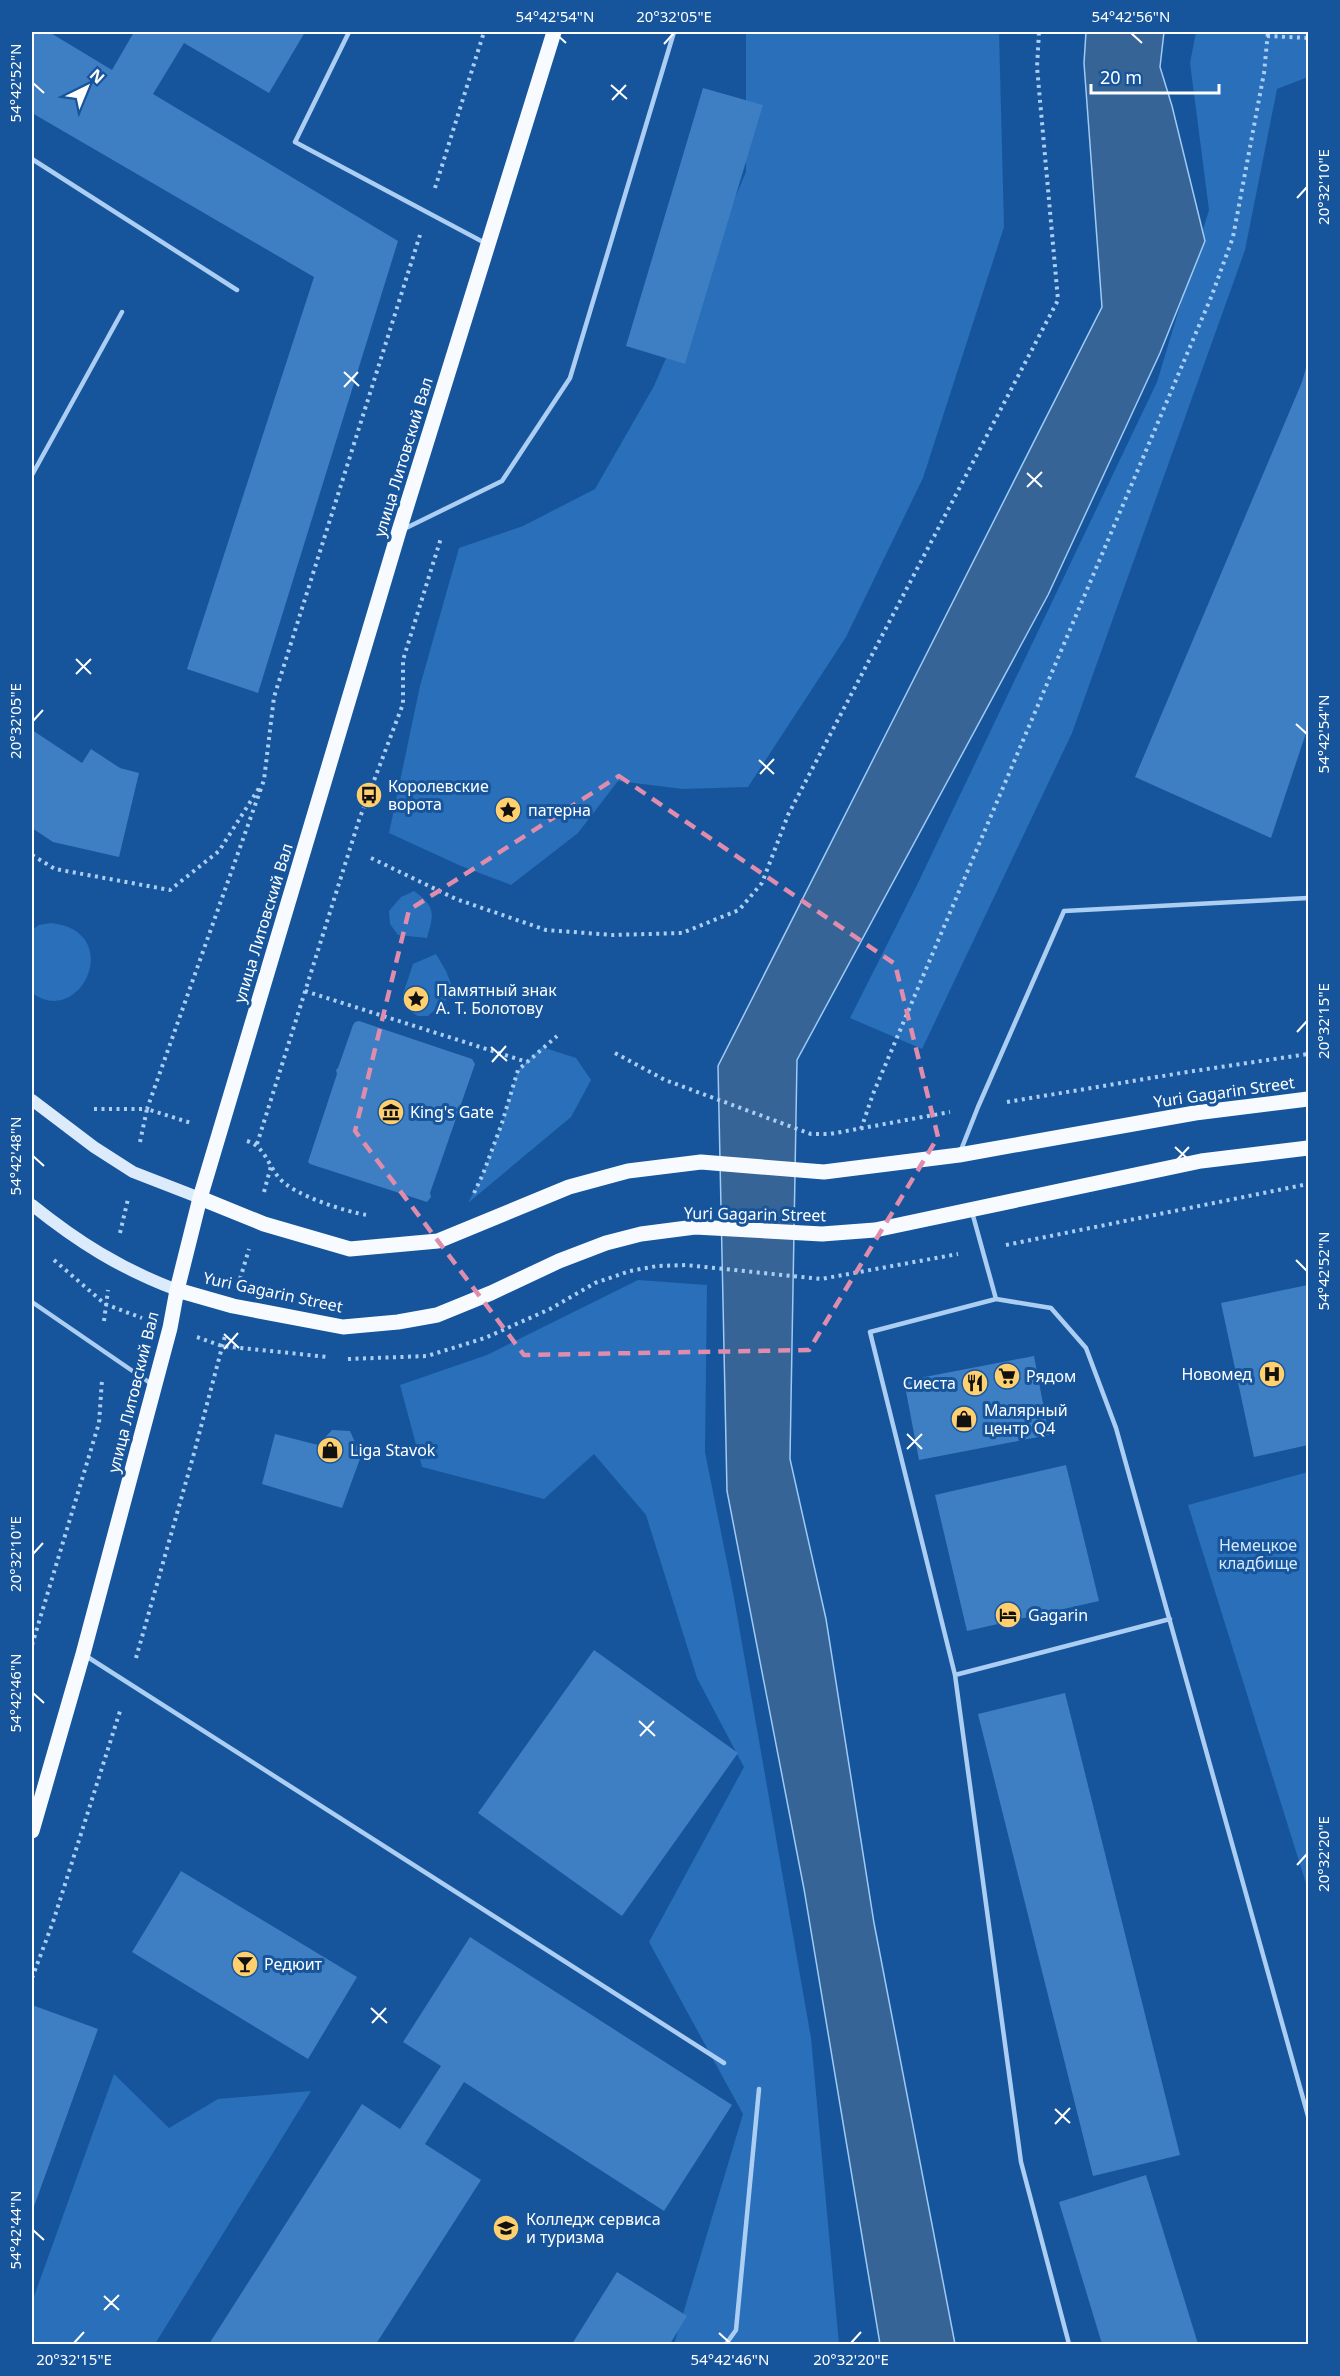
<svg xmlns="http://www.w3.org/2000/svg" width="1340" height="2376" font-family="'Noto Sans',sans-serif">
<rect width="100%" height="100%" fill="#16559c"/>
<path fill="#296fb9" d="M746 32H999L1004 227 923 478 846 637 748 787 683 789 618 781 578 833 511 885 461 866 389 833 420 686 459 548 523 526 595 489 654 386 746 172Z
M1196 32H1308V77L1277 89 1245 250 1072 733 922 1049 850 1018 917 885 1157 382 1209 210 1190 63Z
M414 891C436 907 434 914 427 938L398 935 390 924 389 911 401 897Z
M51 923C126 931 81 1029 32 993V930L39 925Z
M436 954 446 971 452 986 446 1000 428 1016H418L407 1009 403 994 413 964Z
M542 1047 576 1058 591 1080 571 1117 468 1203 483 1174 502 1124 518 1070Z
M638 1280 707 1285 705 1452 733 1592 811 2038 839 2344H674L743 2114 649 1942 744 1767 697 1678 646 1515 594 1454 544 1499 422 1467 400 1385 487 1355Z
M1308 1472V1890L1188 1505Z
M114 2074 169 2128 218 2099 311 2091 155 2344H32V2302Z"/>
<path fill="#376497" stroke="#9ecaf5" stroke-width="1.5" d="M1086 32H1164L1160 67 1172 106 1205 241 1160 353 1048 595 797 1060 790 1459 826 1619 874 1923 955 2344H880L804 1889 727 1491 718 1066 1102 307 1084 63Z"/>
<path fill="#3e7ec2" d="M32 32H49L112 70 134 32H305L269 93 184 43 153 94 398 241 258 693 187 669 314 277 32 113Z
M703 88 763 105 685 364 626 346Z
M1308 361V727L1271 838 1135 777 1302 382Z
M32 730 82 763 91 749 120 768 139 773 119 857 53 842 32 828Z
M359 1021 472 1059 475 1064 430 1193 431 1197 427 1202 310 1164 308 1162 337 1074 336 1070 338 1068 353 1025 355 1022Z
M1308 1285V1445L1254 1457 1221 1303Z
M1034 1356 1049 1435 919 1460 904 1381Z
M332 1430 350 1431 361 1456 342 1508 262 1484 275 1434 318 1445Z
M1066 1465 1099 1601 967 1631 935 1495Z
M594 1650 738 1753 622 1916 478 1813Z
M1065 1693 1180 2155 1093 2176 978 1714Z
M181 1871 357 1977 308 2059 132 1952Z
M470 1937 732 2105 664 2211 464 2082 425 2144 481 2180 376 2344H209L362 2104 400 2129 441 2066 403 2042Z
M32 2005 98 2029 32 2212Z
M1146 2175 1198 2344H1102L1059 2202Z
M617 2272 687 2316 670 2344H572Z"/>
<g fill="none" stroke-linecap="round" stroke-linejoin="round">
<path stroke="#accef3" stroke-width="4" stroke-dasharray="3 4.5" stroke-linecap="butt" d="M1267 36 1308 38
M435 188 484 32
M32 855 55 869 170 890 219 851 261 785
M371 858 456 899 546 930 613 935 682 933 739 910 762 883 788 815 1058 300 1037 67 1039 32
M305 991 527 1062
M615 1053 665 1080 811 1134H830L950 1112
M1007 1102 1187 1072 1308 1054
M94 1109H147L264 780 274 697 420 235
M861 1129 873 1094 1212 295 1233 237 1264 73 1268 32
M247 1141C265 1146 268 1166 280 1179 294 1195 346 1212 367 1215
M140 1142 147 1109 191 1123
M257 1144 359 820 403 704V660L441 538
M264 1192 271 1166
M474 1193 483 1174 502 1123 518 1070 557 1036
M120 1233 128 1199
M1006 1245 1308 1184
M54 1260 105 1304 142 1318
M240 1279 249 1249
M104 1321 108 1290
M197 1337 222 1346 328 1357
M348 1359 427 1356 485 1338 550 1309 595 1283 630 1271 657 1266 686 1265 821 1279 958 1254
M32 1645 99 1423 102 1380
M136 1658 193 1457 225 1336
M32 1978 53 1922 121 1708"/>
<path stroke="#accef3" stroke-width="4.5" d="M349 32 295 142 485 243
M32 159 237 290
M32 475 122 312
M404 529 502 481 570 378 674 32
M961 1150 978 1107 1064 911 1308 898
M972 1212 996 1299
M32 1302 153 1385
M86 1656 724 2063
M955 1675 1170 1619
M726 2344 736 2330 759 2089
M1069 2344 1021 2162 955 1675 870 1332 996 1299 1051 1308 1086 1348 1116 1428 1308 2116"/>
<path stroke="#dbebfc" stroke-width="12" d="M32 1100 94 1147 133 1172 200 1198
M32 1205C78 1242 121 1269 177 1290"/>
<path stroke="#f7fbff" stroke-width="15" d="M200 1198 264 1224 350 1249 438 1241 569 1187 628 1171 701 1162 824 1172 959 1155 1195 1113 1308 1099
M177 1290 233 1306 343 1327 398 1322 437 1315 491 1293 559 1261 606 1243 641 1234 695 1227 822 1234 875 1230 1201 1161 1308 1148
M32 1831 83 1654 170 1328 177 1290 200 1198 399 531 554 32"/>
</g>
<path fill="none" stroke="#e08cad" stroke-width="4.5" stroke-dasharray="12 8" stroke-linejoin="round" d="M619 776 895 964 938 1137 809 1350 524 1355 355 1131 409 910Z"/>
<path fill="none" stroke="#fff" stroke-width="2" d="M555 33 566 43M1131 33 1142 43M664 44 674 33M33 83 44 93M611 85 627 99M612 100 626 85M1297 198 1307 187M344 372 359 386M344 387 358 372M1027 473 1042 487M1027 487 1042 472M76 659 91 674M76 674 91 659M33 721 43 710M1296 724 1307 734M759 760 774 774M760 774 774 759M1297 1032 1307 1021M491 1047 507 1061M492 1062 506 1046M1175 1147 1190 1161M33 1156 44 1166M1175 1162 1189 1147M1296 1260 1307 1271M224 1334 239 1348M224 1349 238 1333M907 1434 922 1449M907 1449 922 1434M33 1554 43 1543M33 1693 44 1703M639 1721 655 1736M640 1736 654 1721M1297 1865 1307 1854M371 2008 387 2023M372 2023 386 2008M1055 2109 1070 2123M1055 2124 1070 2108M33 2230 44 2240M104 2296 119 2310M104 2310 119 2295M719 2333 730 2343M74 2343 84 2332M851 2343 861 2332"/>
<defs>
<symbol id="bus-disc" viewBox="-11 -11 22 22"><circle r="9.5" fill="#ffd06d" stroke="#16559c"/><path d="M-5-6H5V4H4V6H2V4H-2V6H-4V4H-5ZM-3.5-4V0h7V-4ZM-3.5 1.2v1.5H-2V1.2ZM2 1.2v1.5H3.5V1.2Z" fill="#111"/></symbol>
<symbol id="sight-disc" viewBox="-11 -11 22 22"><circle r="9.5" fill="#ffd06d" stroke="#16559c"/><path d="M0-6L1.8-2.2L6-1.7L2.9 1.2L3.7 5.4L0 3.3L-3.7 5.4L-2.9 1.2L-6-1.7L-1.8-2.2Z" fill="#111"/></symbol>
<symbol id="museum-disc" viewBox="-11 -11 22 22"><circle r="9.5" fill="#ffd06d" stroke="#16559c"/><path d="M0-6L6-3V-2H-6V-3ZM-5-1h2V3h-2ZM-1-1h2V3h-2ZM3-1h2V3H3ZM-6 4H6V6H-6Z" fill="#111"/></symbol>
<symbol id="hospital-disc" viewBox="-11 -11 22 22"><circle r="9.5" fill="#ffd06d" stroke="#16559c"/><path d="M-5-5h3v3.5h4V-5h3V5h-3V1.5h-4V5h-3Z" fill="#111"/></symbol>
<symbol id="supermarket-disc" viewBox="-11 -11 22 22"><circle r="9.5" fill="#ffd06d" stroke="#16559c"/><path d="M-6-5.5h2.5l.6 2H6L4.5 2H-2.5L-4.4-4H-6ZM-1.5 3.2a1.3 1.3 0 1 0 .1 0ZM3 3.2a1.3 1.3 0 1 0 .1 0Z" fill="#111"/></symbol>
<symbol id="restaurant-disc" viewBox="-11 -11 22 22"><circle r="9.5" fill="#ffd06d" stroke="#16559c"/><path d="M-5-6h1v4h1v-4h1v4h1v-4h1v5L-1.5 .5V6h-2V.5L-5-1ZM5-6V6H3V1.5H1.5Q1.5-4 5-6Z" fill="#111"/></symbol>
<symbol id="shop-disc" viewBox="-11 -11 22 22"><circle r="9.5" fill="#ffd06d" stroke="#16559c"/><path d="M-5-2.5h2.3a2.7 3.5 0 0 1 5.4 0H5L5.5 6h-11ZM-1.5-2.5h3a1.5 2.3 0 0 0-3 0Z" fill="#111"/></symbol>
<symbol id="hotel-disc" viewBox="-11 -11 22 22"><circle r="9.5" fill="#ffd06d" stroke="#16559c"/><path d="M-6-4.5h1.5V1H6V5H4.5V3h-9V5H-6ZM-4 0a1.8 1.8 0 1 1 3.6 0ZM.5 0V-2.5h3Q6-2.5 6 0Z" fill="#111"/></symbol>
<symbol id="bar-disc" viewBox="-11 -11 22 22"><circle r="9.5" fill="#ffd06d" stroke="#16559c"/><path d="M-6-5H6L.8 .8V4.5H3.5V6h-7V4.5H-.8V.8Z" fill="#111"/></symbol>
<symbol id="university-disc" viewBox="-11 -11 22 22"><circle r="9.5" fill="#ffd06d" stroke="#16559c"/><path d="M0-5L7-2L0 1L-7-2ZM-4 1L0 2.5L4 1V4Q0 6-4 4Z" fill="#111"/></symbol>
</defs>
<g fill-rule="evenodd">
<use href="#bus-disc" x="354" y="780" width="30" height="30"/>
<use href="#sight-disc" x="493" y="795" width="30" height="30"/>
<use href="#sight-disc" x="401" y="984" width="30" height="30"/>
<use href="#museum-disc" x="376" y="1097" width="30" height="30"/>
<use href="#hospital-disc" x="1257" y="1359" width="30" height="30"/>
<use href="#supermarket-disc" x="992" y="1361" width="30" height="30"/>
<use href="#restaurant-disc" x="960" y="1368" width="30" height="30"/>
<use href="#shop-disc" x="949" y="1404" width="30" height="30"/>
<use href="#shop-disc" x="315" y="1435" width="30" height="30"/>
<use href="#hotel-disc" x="993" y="1600" width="30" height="30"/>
<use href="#bar-disc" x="230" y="1949" width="30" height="30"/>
<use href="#university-disc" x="491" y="2213" width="30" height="30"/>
</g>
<g text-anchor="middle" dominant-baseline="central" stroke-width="6" stroke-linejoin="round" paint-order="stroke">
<g font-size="16" fill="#fff" stroke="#16559c">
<text transform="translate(403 457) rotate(-73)">улица Литовский Вал</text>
<text transform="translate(263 923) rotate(-73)">улица Литовский Вал</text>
<text transform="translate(1224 1092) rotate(-8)">Yuri Gagarin Street</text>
<text transform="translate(755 1214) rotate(1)">Yuri Gagarin Street</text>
<text transform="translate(273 1292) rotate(12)">Yuri Gagarin Street</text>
<text transform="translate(133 1392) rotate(-76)">улица Литовский Вал</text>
</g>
<g font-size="16" fill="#fff" stroke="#16559c" text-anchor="start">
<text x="388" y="786">Королевские<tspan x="388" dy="18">ворота</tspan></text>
<text x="528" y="810">патерна</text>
<text x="436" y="990">Памятный знак<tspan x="436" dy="18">А. Т. Болотову</tspan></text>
<text x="410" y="1112">King's Gate</text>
<text x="1252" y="1374" text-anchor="end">Новомед</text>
<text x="1026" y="1376">Рядом</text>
<text x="956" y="1383" text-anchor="end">Сиеста</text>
<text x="984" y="1410">Малярный<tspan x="984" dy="18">центр Q4</tspan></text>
<text x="350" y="1450">Liga Stavok</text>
<text x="1028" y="1615">Gagarin</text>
<text x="264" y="1964">Редюит</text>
<text x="526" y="2219">Колледж сервиса<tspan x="526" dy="18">и туризма</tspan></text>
</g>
<g font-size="16" fill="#d4e8fd" stroke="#16559c">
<text x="1258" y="1545">Немецкое<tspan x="1258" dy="18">кладбище</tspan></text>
</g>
</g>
<rect width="1340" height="2376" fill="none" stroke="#16559c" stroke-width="66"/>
<g transform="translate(87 87) rotate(43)" stroke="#16559c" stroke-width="4.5" paint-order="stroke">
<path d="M0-4.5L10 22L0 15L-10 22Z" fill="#ffffff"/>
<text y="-9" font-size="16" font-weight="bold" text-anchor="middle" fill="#ffffff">N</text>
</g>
<path d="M1091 84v9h128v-9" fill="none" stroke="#ffffff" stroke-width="3"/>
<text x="1100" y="84" font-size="18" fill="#ffffff" stroke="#16559c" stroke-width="4.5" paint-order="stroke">20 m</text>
<rect x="33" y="33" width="1274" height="2310" fill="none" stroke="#fff" stroke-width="2"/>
<g font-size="15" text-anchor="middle" fill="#fff">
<text x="555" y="22">54°42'54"N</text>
<text x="674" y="22">20°32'05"E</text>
<text x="1131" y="22">54°42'56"N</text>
<text transform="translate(16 83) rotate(-90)" y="5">54°42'52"N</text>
<text transform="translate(1324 187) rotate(-90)" y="5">20°32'10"E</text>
<text transform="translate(16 721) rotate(-90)" y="5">20°32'05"E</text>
<text transform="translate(1324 734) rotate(-90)" y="5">54°42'54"N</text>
<text transform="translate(1324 1021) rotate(-90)" y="5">20°32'15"E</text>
<text transform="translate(16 1156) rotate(-90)" y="5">54°42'48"N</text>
<text transform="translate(1324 1271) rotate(-90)" y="5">54°42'52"N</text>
<text transform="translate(16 1554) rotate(-90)" y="5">20°32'10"E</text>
<text transform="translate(16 1693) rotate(-90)" y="5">54°42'46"N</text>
<text transform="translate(1324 1854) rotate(-90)" y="5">20°32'20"E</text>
<text transform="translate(16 2230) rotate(-90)" y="5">54°42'44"N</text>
<text x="74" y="2365">20°32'15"E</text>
<text x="730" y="2365">54°42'46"N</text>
<text x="851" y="2365">20°32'20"E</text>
</g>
</svg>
